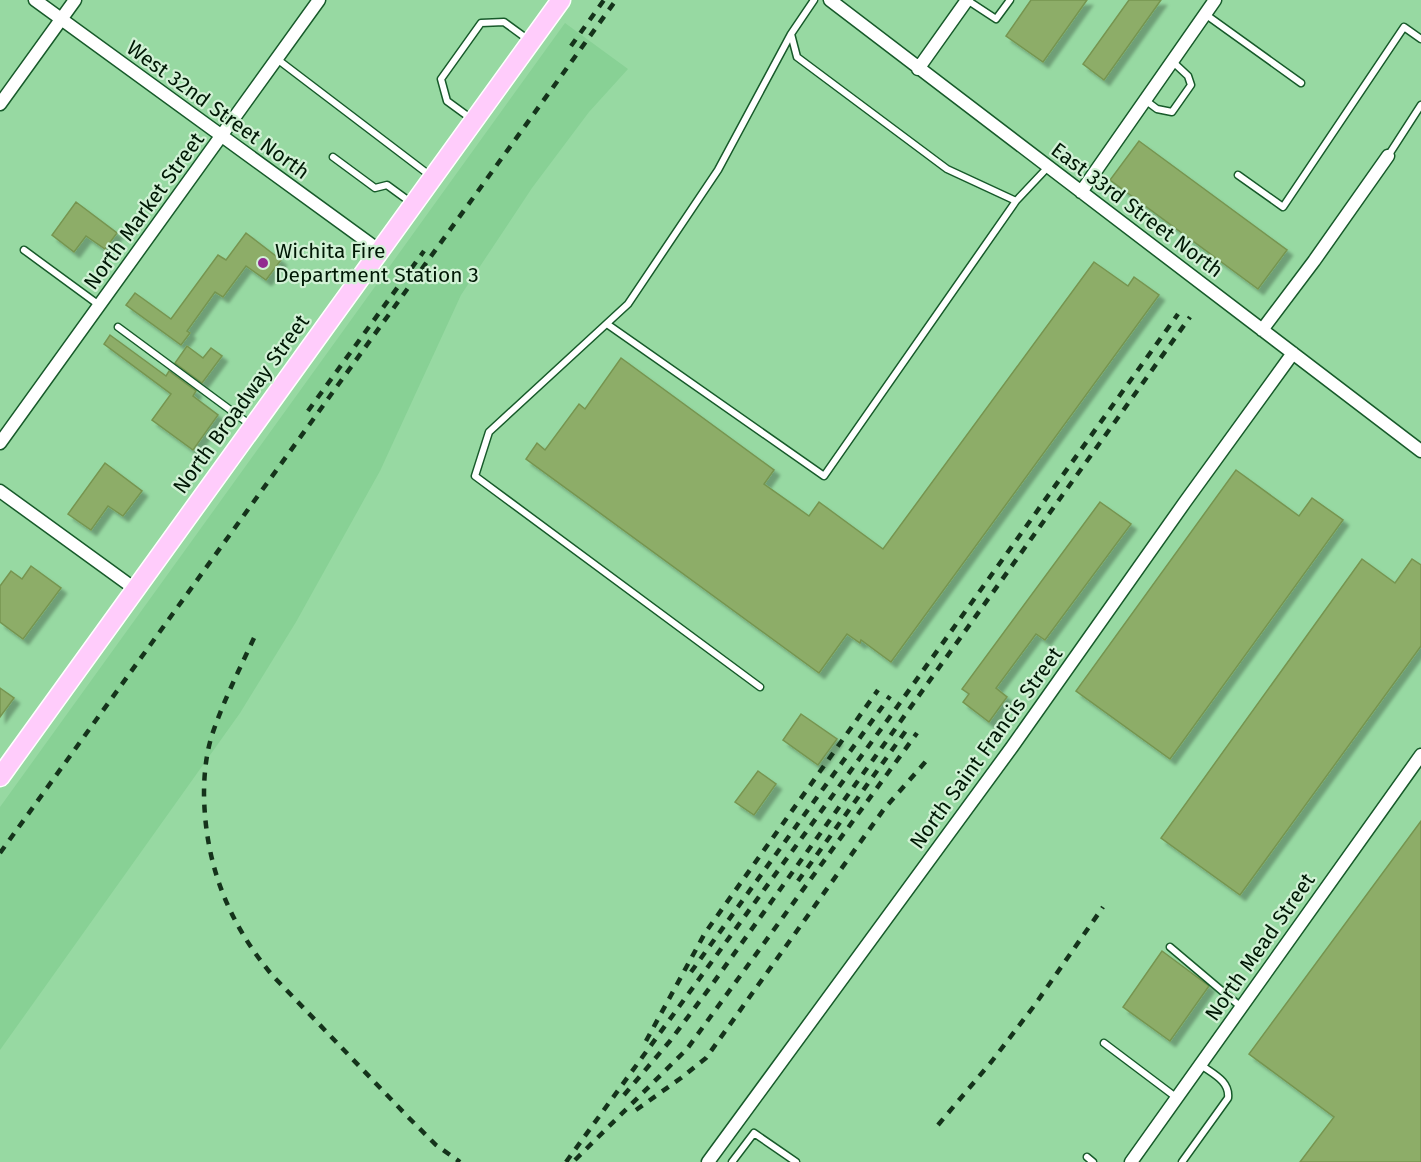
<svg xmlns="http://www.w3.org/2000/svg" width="1421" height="1162" font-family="'Fira Sans',sans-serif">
<defs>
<filter id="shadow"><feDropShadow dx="5.5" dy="5.5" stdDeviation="1.5" flood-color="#0004"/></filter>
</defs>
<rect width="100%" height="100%" fill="#97d9a2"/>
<path fill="#88d195" d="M565 23 628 69 589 112 532 188 461 295 380 471 296 622 240 713 0 1050V807Z"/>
<path fill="#8dad68" stroke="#769550" stroke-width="1.5" filter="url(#shadow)" d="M1031 0H1087L1043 62 1006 36Z
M1129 0H1161L1104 80 1083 64Z
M1139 141 1287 250 1258 289 1110 180Z
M76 202 117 233 105 249 86 236 74 252 52 235Z
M246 233 281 260 266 280 246 266 223 297 215 292 187 331 190 333 181 345 126 305 135 293 171 319 218 255 226 260Z
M1094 262 1128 286 1134 277 1159 295 891 662 861 640 860 643 847 634 819 673 526 459 537 443 545 450 579 404 585 409 621 358 774 470 764 484 809 516 819 502 883 549Z
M110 335 166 376 169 371 196 391 193 396 218 415 193 450 152 420 171 394 104 344Z
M187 346 203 358 211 348 222 356 202 383 175 363Z
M105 463 142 491 123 516 108 506 91 530 68 514Z
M1236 470 1299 516 1312 498 1343 520 1170 759 1076 691Z
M1100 502 1131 524 1045 640 1036 634 996 688 1007 697 989 722 963 702 969 694 962 689Z
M1362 559 1395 583 1412 559 1421 565V646L1240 895 1161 838Z
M31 566 61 588 23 639 0 622V586L11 571 22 579Z
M0 688 14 698 0 717Z
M801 714 837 739 818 765 783 740Z
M758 771 776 784 754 815 735 802Z
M1421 821V1162H1300L1334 1117 1249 1054Z
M1162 951 1209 986 1170 1041 1123 1007Z"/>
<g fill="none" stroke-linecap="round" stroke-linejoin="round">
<defs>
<path id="lane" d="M814 0 791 34 797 57 947 169 1016 201 1048 167
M967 0 996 19 1010 0
M1205 14 1301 83
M277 59 432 177
M1145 100 1157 109 1172 112 1191 85 1188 76 1172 61
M473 120 447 101 441 79 481 23 504 22 530 41
M1388 156 1421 105
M333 157 375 188 387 185 413 204
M1238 175 1283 207 1404 27 1421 39
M24 250 99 305
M607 324 824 476 1016 201
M118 327 252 426
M760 687 475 476 489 432 628 304 718 170 791 34
M1170 947 1241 1007
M1104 1043 1177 1098
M1087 1157 1093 1162
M732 1162 754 1133 796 1162
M1182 1162 1228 1098C1230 1081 1213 1074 1201 1065"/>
<path id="street" d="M35 0 380 251
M830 0 1421 451
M918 69 967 0
M0 104 75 0
M1081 192 1215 0
M1262 330 1314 261 1388 156
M0 443 319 0
M0 491 135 589
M708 1162 1012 747 1185 502 1293 353
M1131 1162 1421 755"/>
<path id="primary" d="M0 777 561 0"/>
</defs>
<use href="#lane" stroke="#175a2a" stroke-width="9"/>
<use href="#street" stroke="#175a2a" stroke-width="15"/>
<use href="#primary" stroke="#fff" stroke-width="21"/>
<use href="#lane" stroke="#fff" stroke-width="6"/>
<use href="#street" stroke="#fff" stroke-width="12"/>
<use href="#primary" stroke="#ffccfb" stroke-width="18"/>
<path stroke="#15331b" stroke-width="4.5" stroke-dasharray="8 8" stroke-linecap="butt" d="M571 46 604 0
M308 411 424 251
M254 638C239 670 223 702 212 735 206 754 204 775 204 794 205 864 228 922 272 975L409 1118 436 1145 460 1162
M0 853 616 0
M798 881 910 725
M691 972 890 696
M646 1041 705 933 878 690
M624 1095 670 1041 711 986 1190 317
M636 1110 681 1078 706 1058 884 809 927 760
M938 1125 992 1061 1034 1006 1103 907
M575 1160 687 1049 917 733
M566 1162 897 707 1178 314"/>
</g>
<circle fill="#922b90" stroke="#d1f1d5" stroke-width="2" cx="263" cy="263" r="6"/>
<g text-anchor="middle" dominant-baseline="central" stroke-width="4.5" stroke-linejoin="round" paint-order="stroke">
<g font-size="21" fill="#001805" stroke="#d1f1d5">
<text transform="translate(218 110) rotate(36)">West 32nd Street North</text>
<text transform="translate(1137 210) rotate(37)">East 33rd Street North</text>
<text transform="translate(144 211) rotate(-54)">North Market Street</text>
<text transform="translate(241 404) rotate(-54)">North Broadway Street</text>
<text transform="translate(986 748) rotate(-54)">North Saint Francis Street</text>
<text transform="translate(1260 947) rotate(-55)">North Mead Street</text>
</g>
<g font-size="21" fill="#001805" stroke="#d1f1d5" text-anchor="start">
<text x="275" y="251">Wichita Fire<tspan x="275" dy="24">Department Station 3</tspan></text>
</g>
</g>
</svg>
